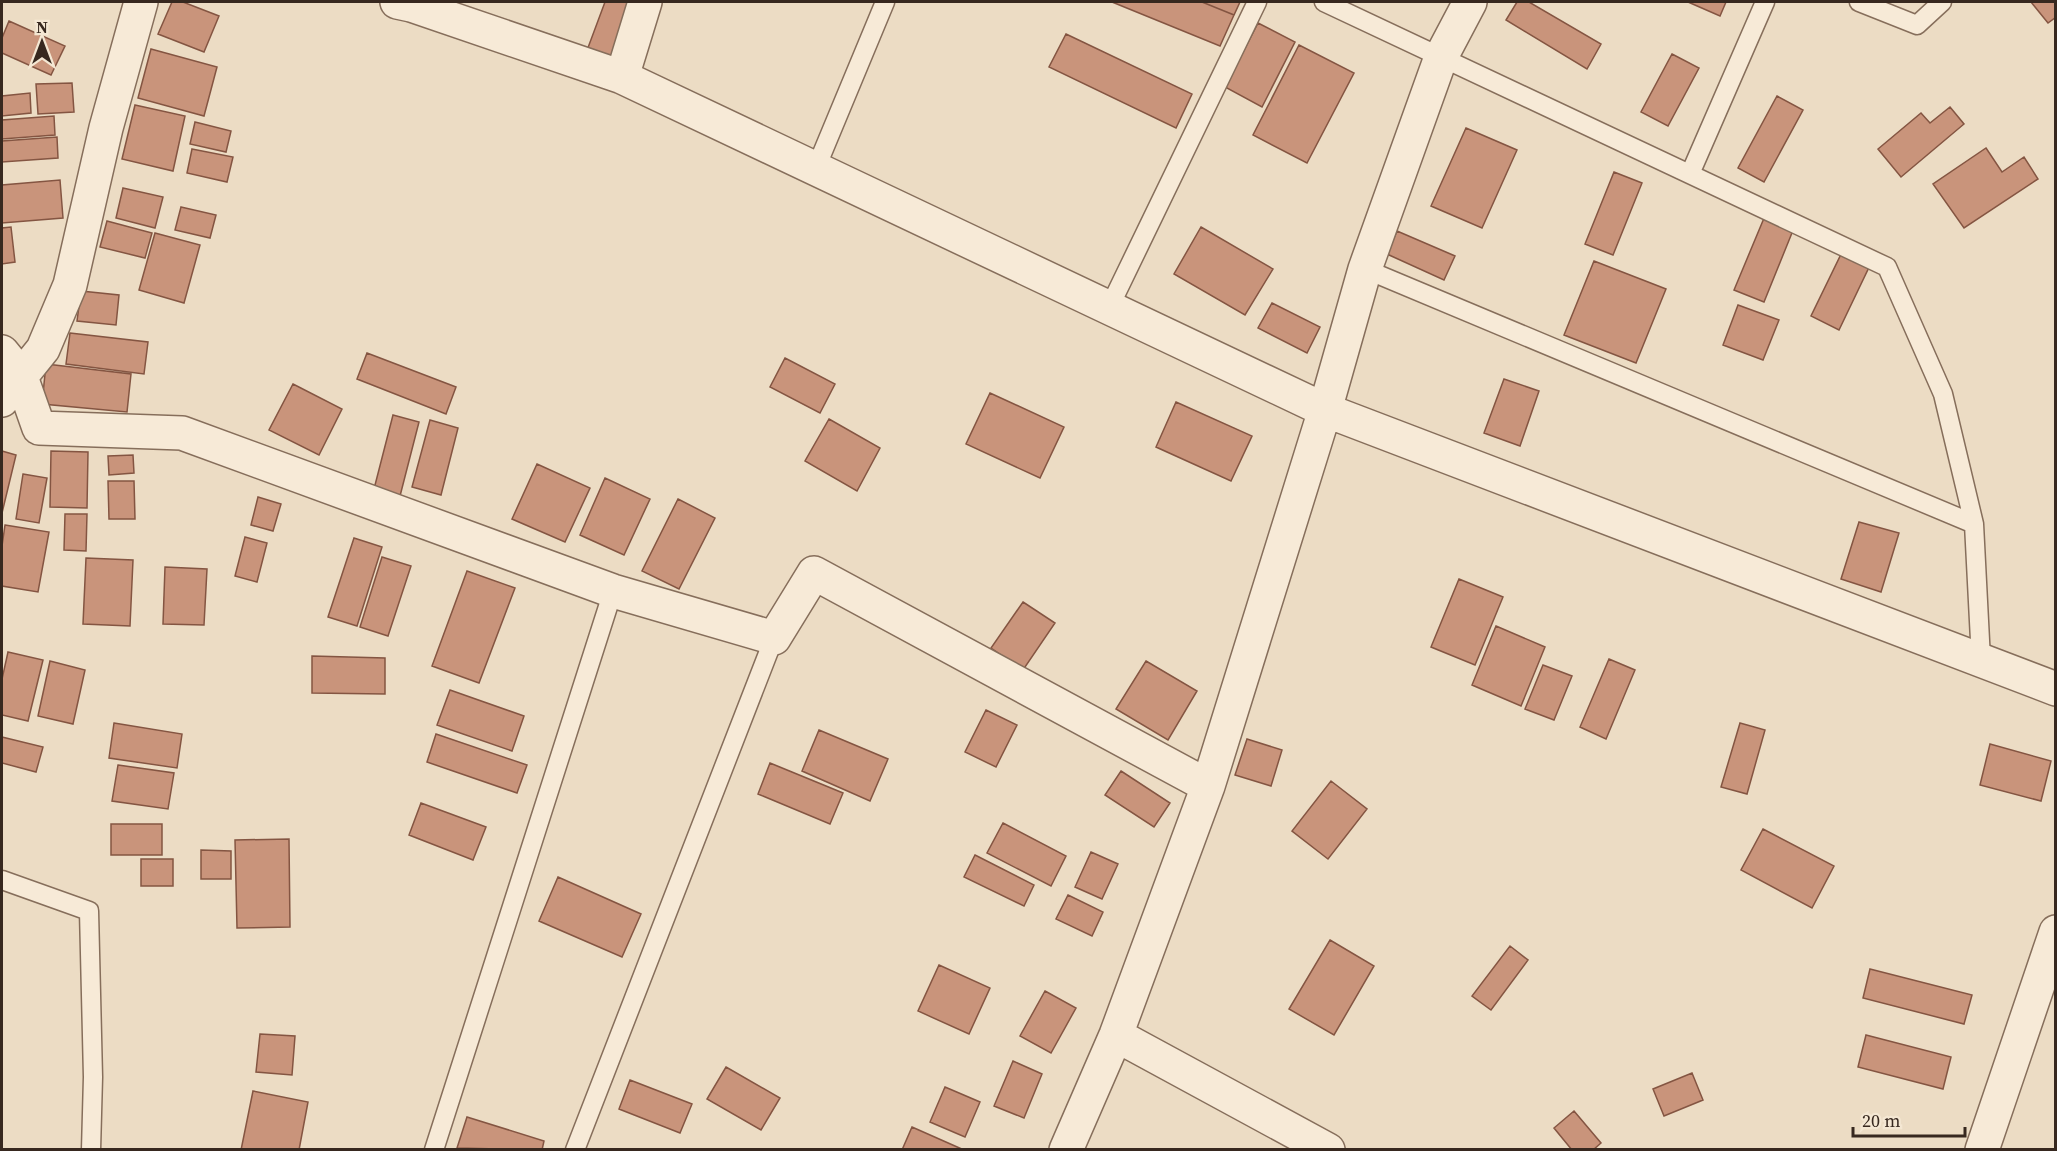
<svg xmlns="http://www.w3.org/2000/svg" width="2057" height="1151" font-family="'Source Serif 4',serif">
<rect width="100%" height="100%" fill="#ecdcc4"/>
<path fill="#c9947b" stroke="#845542" stroke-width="1.5" d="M172 2H183L219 16 204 52 158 34Z
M605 2H636L613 64 586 53Z
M1112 2H1202L1234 15 1220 46Z
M1202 2H1240L1234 15Z
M1517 2H1529L1601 44 1587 69 1506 20Z
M1688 2H1726L1720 16Z
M2031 2H2056V17L2048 23Z
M9 21 65 46 51 75 2 53V38Z
M1258 23 1295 42 1262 107 1225 87Z
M1066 34 1192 94 1176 128 1049 67Z
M1299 45 1354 73 1307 163 1253 135Z
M151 49 217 67 204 116 138 98Z
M1672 54 1699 68 1668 126 1641 112Z
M72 83 74 112 38 114 36 84Z
M30 93 31 113 2 116V96Z
M1777 96 1803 110 1764 182 1738 168Z
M135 105 185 116 173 171 122 159Z
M1950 107 1964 124 1901 177 1878 149 1921 113 1930 123Z
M54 116 55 135 2 139V120Z
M195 122 231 131 226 152 190 144Z
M1466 128 1517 150 1482 228 1431 206Z
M57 137 58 158 2 162V141Z
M1986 148 2002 172 2024 157 2038 179 1964 228 1933 184Z
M192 149 233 157 227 182 187 173Z
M1614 172 1642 183 1613 255 1585 244Z
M60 180 63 218 2 223V185Z
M123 188 163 197 155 228 116 218Z
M181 207 216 215 210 238 175 230Z
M1767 211 1796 223 1764 302 1734 290Z
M107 221 152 233 145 258 100 247Z
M11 227 15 262 2 264V228Z
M1201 227 1273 269 1245 315 1174 274Z
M1397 231 1455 256 1444 280 1387 254Z
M155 233 200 245 184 303 139 290Z
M1844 248 1872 261 1839 330 1811 316Z
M1594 261 1666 289 1636 363 1564 335Z
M81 291 119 295 116 325 77 321Z
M1272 303 1320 327 1307 353 1258 328Z
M1738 305 1779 320 1763 360 1723 345Z
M70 333 148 342 144 374 66 364Z
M367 353 456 387 446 414 357 379Z
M785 358 835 384 820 413 770 387Z
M46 364 131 374 127 412 42 404Z
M1504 379 1539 391 1520 446 1484 433Z
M293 384 342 409 319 455 269 430Z
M990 393 1064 427 1040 478 966 444Z
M1176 402 1252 436 1231 481 1156 447Z
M393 415 419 422 400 496 374 489Z
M829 419 880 448 857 491 805 461Z
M430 420 458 428 441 495 412 487Z
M2 451 16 455 2 513Z
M51 451 88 452 87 508 50 507Z
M133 455 134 473 109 475 108 456Z
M537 464 590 488 565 542 512 519Z
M23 474 47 478 39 523 16 519Z
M605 478 650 499 624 555 580 535Z
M108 481H134L135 519H109Z
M258 497 281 504 273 531 251 525Z
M678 499 715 518 679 589 642 571Z
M65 514H87L86 551 64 550Z
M1859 522 1899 533 1881 592 1841 579Z
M5 525 49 532 38 592 2 586V546Z
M245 537 267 543 257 582 235 576Z
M354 538 382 547 357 626 328 617Z
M382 557 411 566 388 636 360 627Z
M86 558 133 560 130 626 83 624Z
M165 567 207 569 204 625 163 624Z
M467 571 515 588 479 683 432 666Z
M1459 579 1503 597 1475 665 1431 647Z
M1023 602 1055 623 1023 670 991 648Z
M1496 626 1545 647 1521 706 1472 685Z
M8 652 43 660 28 721 2 715V679Z
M312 656 385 658V694L312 693Z
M1609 659 1635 670 1606 739 1580 727Z
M50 661 85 670 73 724 38 716Z
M1146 661 1197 691 1168 740 1116 709Z
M1543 665 1572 676 1554 720 1525 709Z
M450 690 524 716 512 751 437 725Z
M986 710 1017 725 996 767 965 752Z
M114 723 182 734 177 768 109 758Z
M1740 723 1765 730 1747 794 1721 787Z
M819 730 888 759 870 801 802 771Z
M436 734 527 765 517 793 427 762Z
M2 737 43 747 36 772 2 763Z
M1247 739 1282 750 1271 786 1235 775Z
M1990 744 2051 761 2041 801 1980 785Z
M770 763 843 793 830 824 758 794Z
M118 765 174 773 168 809 112 801Z
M1121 771 1170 803 1154 827 1105 795Z
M1331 781 1367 809 1328 859 1292 831Z
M421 803 486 827 473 860 409 835Z
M1003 823 1066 856 1051 886 987 853Z
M111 824H162V855H111Z
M1763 829 1834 866 1812 908 1741 870Z
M289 839 290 927 237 928 235 840Z
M201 850 231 851V879H201Z
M1091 852 1118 864 1102 899 1075 887Z
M975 855 1034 885 1024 906 964 877Z
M141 859H173V886H141Z
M558 877 641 914 622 957 539 921Z
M1068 895 1103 912 1092 936 1056 919Z
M1330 940 1374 966 1334 1035 1289 1009Z
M1510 946 1528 960 1491 1010 1472 996Z
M939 965 990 988 969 1034 918 1011Z
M1870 969 1972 995 1964 1024 1863 998Z
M1045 991 1076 1008 1051 1053 1020 1036Z
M260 1034 295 1036 292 1075 256 1072Z
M1866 1035 1951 1057 1943 1089 1858 1067Z
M1013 1061 1042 1074 1024 1118 994 1106Z
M726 1067 780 1098 761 1130 707 1099Z
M1692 1073 1703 1100 1664 1116 1653 1089Z
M630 1080 692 1104 680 1133 619 1109Z
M945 1087 980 1102 965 1137 930 1122Z
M253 1091 308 1102 299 1150H241Z
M1574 1111 1601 1143 1593 1150H1572L1554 1128Z
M467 1117 544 1141 542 1150 457 1148Z
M912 1127 964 1150H902Z"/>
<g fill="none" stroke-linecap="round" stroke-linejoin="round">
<defs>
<path id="lane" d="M1324 2 1887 267 1943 394 1974 524 1981 660
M1859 2 1917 25 1942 2
M816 168 885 2
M1690 174 1765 2
M1365 269 1974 524
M1109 308 1257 2
M2 880 89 911 93 1077 91 1150
M434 1150 613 591
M575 1150 774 638"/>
<path id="street" d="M397 2 411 5 622 77 1325 410 2056 689
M622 77 645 2
M2 352 20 374 39 428 182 433 613 591 774 638 814 573 1208 786
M2 400 43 349 70 285 106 128 141 2
M1116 1035 1328 1150
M1066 1150 1116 1035 1208 786 1325 410 1365 269 1441 57 1470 2
M1982 1150 2056 932"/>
</defs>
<use href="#lane" stroke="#866e5b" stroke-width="21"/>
<use href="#street" stroke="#866e5b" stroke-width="36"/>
<use href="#lane" stroke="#f7ead7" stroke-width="18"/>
<use href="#street" stroke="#f7ead7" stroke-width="33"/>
</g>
<rect width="2057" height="1151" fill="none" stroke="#37281f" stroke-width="6"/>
<g transform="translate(42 42)" stroke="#f4e7d3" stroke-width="4.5" paint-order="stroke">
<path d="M0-4.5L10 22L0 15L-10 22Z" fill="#37281f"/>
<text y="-9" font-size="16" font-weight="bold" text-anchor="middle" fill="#37281f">N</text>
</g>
<path d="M1853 1127v9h112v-9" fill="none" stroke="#37281f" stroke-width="3"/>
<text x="1862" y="1127" font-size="18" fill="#37281f" stroke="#f4e7d3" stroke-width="4.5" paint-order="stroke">20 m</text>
</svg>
